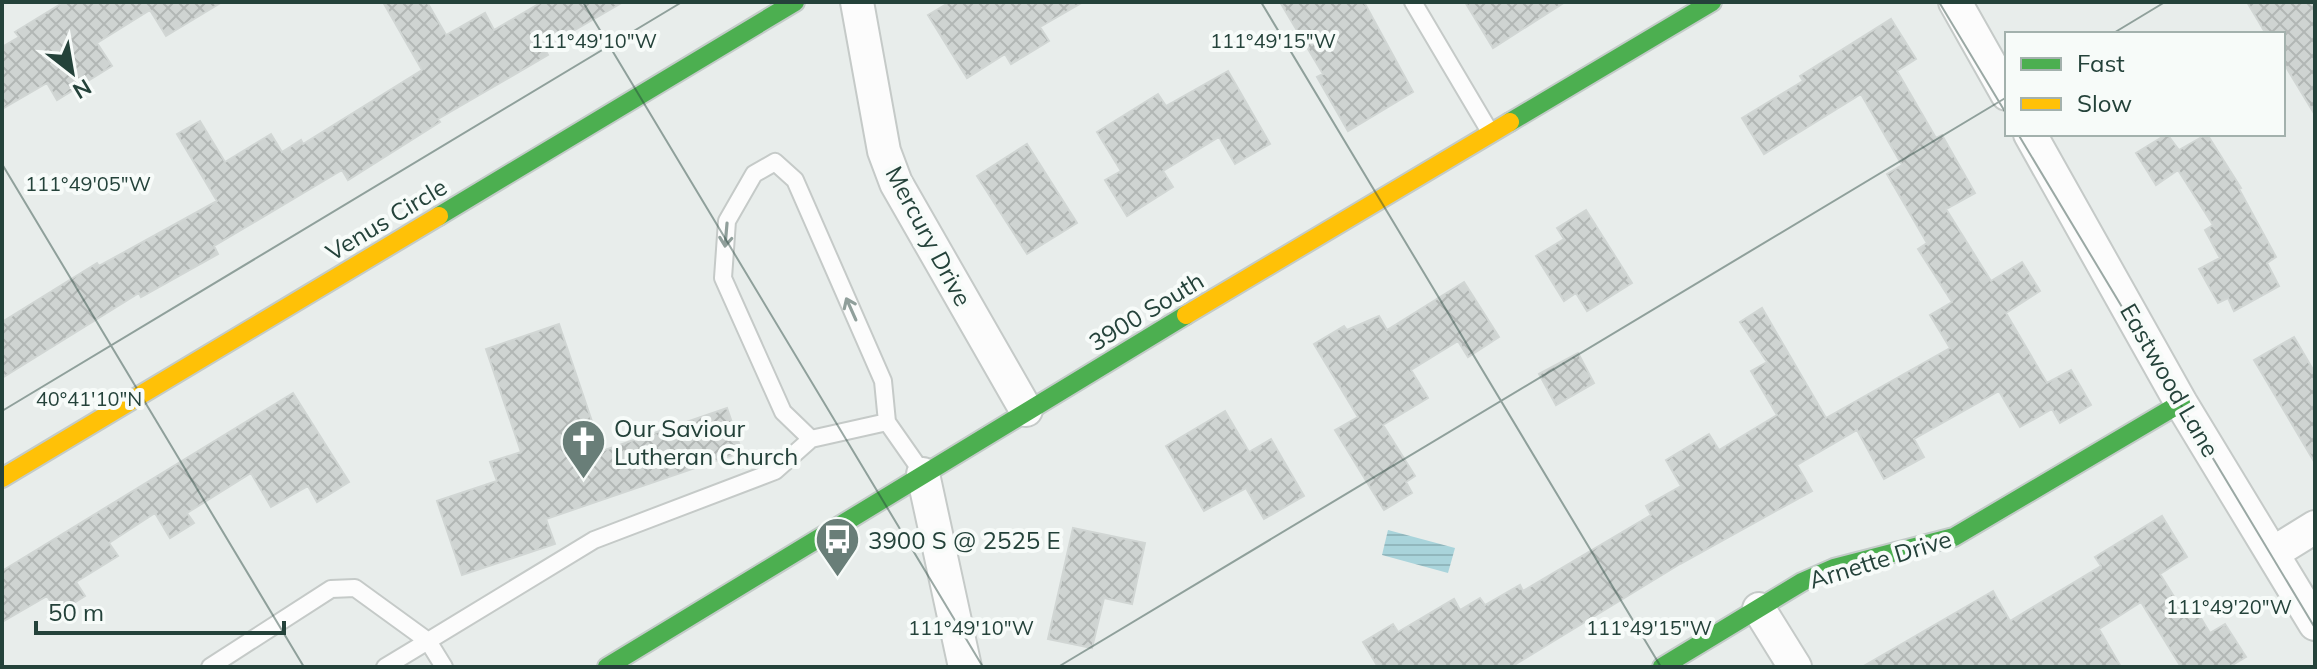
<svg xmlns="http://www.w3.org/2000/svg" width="2317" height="669" font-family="Mulish,sans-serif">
<defs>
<pattern id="water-rules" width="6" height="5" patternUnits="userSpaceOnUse" patternTransform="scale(2)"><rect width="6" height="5" fill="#a9d4db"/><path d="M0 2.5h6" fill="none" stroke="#91b7bd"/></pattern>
<pattern id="building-cross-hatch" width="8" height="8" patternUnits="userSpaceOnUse" patternTransform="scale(2)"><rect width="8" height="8" fill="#cfd4d2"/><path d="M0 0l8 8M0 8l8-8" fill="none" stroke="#b2b7b5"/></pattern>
</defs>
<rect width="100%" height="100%" fill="#e8edeb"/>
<path fill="url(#water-rules)" d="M1388 530 1455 548 1448 573 1382 555Z"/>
<path fill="url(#building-cross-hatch)" stroke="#d1d6d4" stroke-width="2" d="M64 2H222L166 36 150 10 97 43 112 66 57 100 47 83 2 109V47L19 37 15 32Z
M383 2H427L446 35 485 13 494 30 542 2H623L544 48 548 55 438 119 440 122 348 180 342 170 214 246 218 254 141 297 139 293 2 378V322L97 263 99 266 217 201 177 134 200 121 225 162 271 134 282 152 301 140 303 144 422 70Z
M950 2H1083L1040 27 1049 41 1011 64 1005 54 967 78 928 15Z
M1280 2H1364L1413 92 1348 131 1317 77 1323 74Z
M1465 2H1565L1493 48Z
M2247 2H2315V115L2283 62V34H2266Z
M1891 19 1916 59 1897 71 1936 138 1942 135 1975 193 1946 209 1991 281 2022 262 2040 291 2006 313 2047 383 2071 370 2091 405 2060 423 2052 409 2020 427 1999 391 1914 439 1924 457 1884 479 1857 430 1797 465 1812 491 1680 564 1511 667H1378L1363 642 1393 624 1398 632 1454 599 1460 610 1480 598 1485 605 1520 585 1523 591 1651 515 1646 506 1681 486 1666 460 1709 434 1719 450 1777 415 1751 371 1767 362 1740 322 1762 308 1826 418 1950 348 1930 315 1952 302 1918 249 1927 243 1887 174 1902 165 1861 94 1764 154 1742 118 1803 81 1800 76Z
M1228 71 1270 144 1235 164 1219 137 1163 171 1173 187 1127 216 1105 180 1121 171 1097 132 1158 94 1166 106Z
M2167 134 2179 150 2207 134 2241 188 2239 189 2276 257 2267 263 2279 286 2234 311 2228 298 2218 303 2199 269 2220 258 2205 230 2213 225 2178 170 2156 185 2136 153Z
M1027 144 1077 223 1027 254 977 176Z
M1586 210 1632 283 1587 311 1576 293 1564 301 1536 256 1564 239 1557 228Z
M1464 282 1499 337 1468 357 1458 341 1411 370 1428 398 1383 425 1415 476 1406 482 1412 493 1384 510 1335 430 1358 417 1314 344 1344 326 1347 330 1379 316 1387 330Z
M559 324 602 451 727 408 742 452 546 519 555 544 462 575 437 501 497 481 490 462 521 452 486 349Z
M2294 337 2315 373V463L2254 360Z
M1578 353 1594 383 1556 405 1539 374Z
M293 393 349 482 317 502 308 486 271 507 251 473 187 513 194 523 170 538 155 513 109 543 118 556 76 582 85 596 58 613 47 596 2 622V571Z
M1225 411 1249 452 1271 439 1304 496 1264 519 1246 488 1204 511 1166 446Z
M2162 516 2187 557 2160 574 2186 616 2196 610 2210 633 2225 624 2246 657 2229 667H2181L2141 602 2099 629 2121 667H1862L1993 591 2010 621 2101 566 2095 557Z
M1073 528 1145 543 1132 604 1104 598 1092 648 1048 639Z"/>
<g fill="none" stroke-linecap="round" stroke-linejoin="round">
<defs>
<path id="lane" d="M1413 2 1490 132
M811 439 783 412 723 278 727 221 754 174 775 162 795 180 883 381 887 422 922 472
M210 667 331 589 355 588 428 641 385 667
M444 667 428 641 594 540 775 471 811 439 887 422"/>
<path id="street" d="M857 2 884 151 896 183 1026 410
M1955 2 2007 94
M2030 134 2181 403 2315 624
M923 474 965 667
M2273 553 2315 527
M1759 609 1795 667"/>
<path id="fast" d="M1510 122 1712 2
M439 216 795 2
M607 667 1186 315
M1662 667 1802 582 1834 568 1954 537 2181 403"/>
<path id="slow" d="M1186 315 1510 122
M2 478 439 216"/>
</defs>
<use href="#lane" stroke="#c5cac8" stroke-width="20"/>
<use href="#street" stroke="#c5cac8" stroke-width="36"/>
<use href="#fast" stroke="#c3cbc8" stroke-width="22"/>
<use href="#slow" stroke="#c3cbc8" stroke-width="22"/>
<use href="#lane" stroke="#fcfcfc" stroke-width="16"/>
<use href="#street" stroke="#fcfcfc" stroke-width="32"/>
<use href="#fast" stroke="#4caf50" stroke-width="18"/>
<use href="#slow" stroke="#ffc107" stroke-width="18"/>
</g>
<defs><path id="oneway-shaft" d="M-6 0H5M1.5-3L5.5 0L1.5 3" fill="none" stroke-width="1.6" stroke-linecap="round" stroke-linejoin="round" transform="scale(2)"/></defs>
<g stroke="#909f9b">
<use href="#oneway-shaft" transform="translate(726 235) rotate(95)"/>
<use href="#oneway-shaft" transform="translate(851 309) rotate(-114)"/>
</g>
<path fill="none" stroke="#24423a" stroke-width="2" stroke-opacity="0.45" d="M583 2 983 667M1261 2 1661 667M1939 2 2007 115M2112 34 2165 2M2018 134 2315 628M2 164 304 667M2 411 682 2M1058 667 2007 97"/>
<defs>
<symbol id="church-pin" viewBox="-11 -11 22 30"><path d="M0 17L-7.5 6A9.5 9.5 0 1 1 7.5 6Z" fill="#697e78" stroke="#f7fbf9"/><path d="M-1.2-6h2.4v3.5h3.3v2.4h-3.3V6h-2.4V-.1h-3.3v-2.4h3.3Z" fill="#fff"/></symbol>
<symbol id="bus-pin" viewBox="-11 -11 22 30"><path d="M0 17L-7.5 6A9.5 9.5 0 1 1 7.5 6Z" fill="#697e78" stroke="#f7fbf9"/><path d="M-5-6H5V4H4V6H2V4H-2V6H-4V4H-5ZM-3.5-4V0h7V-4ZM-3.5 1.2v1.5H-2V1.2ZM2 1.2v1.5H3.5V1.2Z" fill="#fff"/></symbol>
</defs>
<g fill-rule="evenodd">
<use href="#church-pin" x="558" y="416" width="51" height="69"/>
<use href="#bus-pin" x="812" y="514" width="51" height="69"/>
</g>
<g text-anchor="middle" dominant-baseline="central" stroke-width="8" stroke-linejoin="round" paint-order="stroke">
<g font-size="24" fill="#24423a" stroke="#f7fbf9">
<text transform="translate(386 219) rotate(-31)">Venus Circle</text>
<text transform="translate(929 236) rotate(62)">Mercury Drive</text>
<text transform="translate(1146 311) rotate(-31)">3900 South</text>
<text transform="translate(2170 380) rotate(60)">Eastwood Lane</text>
<text transform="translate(1880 559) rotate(-17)">Arnette Drive</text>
</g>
<g font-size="24" fill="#24423a" stroke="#f7fbf9" text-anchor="start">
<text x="614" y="428">Our Saviour<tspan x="614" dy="28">Lutheran Church</tspan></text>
<text x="868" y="540">3900 S @ 2525 E</text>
</g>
</g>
<g font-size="20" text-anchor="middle" fill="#24423a" stroke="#f7fbf9" stroke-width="8" stroke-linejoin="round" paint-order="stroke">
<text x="594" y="48">111°49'10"W</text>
<text x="1273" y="48">111°49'15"W</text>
<text x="88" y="191">111°49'05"W</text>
<text x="89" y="406">40°41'10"N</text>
<text x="2229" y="614">111°49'20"W</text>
<text x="971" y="635">111°49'10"W</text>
<text x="1649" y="635">111°49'15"W</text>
</g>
<rect width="2317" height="669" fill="none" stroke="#24423a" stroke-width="8"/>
<rect x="2005" y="32" width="280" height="104" fill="#f7fbf9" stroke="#a3b1ad" stroke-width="2"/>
<rect x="2021" y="58" width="40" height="12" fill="#4caf50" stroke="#a3b1ad" stroke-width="2"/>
<text x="2077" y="72" font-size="24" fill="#24423a">Fast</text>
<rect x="2021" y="98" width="40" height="12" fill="#ffc107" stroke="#a3b1ad" stroke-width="2"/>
<text x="2077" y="112" font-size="24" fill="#24423a">Slow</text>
<g transform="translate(72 72) rotate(149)" stroke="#f7fbf9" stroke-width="6" paint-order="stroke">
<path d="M0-6L14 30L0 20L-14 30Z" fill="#24423a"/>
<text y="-12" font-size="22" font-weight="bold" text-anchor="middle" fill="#24423a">N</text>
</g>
<path d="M36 621v12h248v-12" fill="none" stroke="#24423a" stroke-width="4"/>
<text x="48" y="621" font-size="24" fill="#24423a" stroke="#f7fbf9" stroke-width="6" paint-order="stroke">50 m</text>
</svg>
